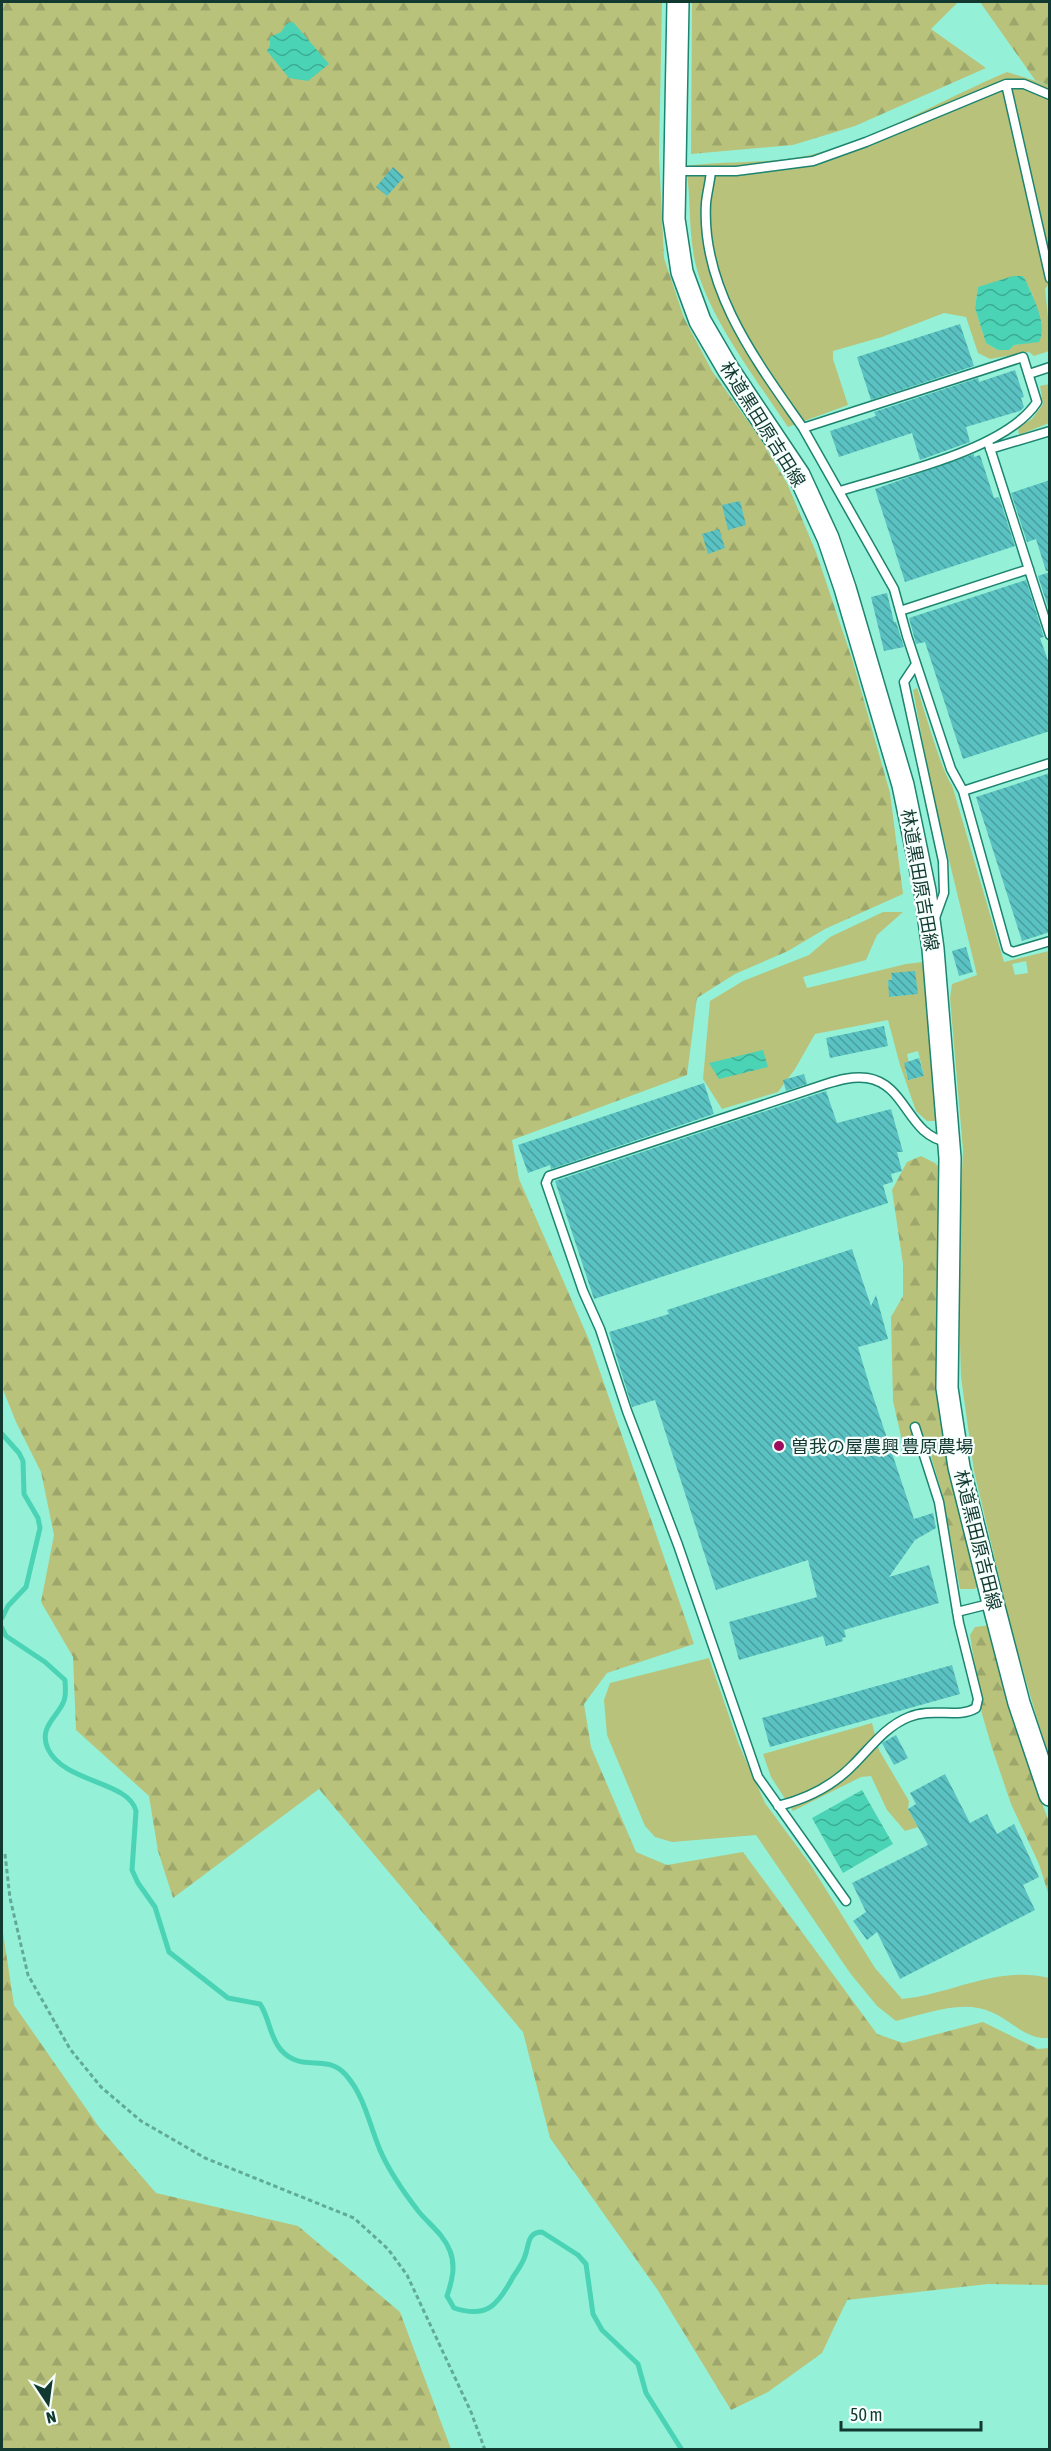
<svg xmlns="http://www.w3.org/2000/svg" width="1051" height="2451" font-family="'Asap Condensed','Noto Sans JP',sans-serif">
<defs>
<pattern id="forest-firs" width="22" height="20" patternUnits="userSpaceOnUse" patternTransform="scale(1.5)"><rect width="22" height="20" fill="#b8c27b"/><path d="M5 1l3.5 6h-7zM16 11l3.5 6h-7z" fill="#9da76b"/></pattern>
<pattern id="water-waves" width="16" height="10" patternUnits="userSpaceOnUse" patternTransform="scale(1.5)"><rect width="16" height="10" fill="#4ad3b4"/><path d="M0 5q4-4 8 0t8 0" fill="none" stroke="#3cac93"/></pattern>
<pattern id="building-back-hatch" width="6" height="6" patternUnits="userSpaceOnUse" patternTransform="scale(1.5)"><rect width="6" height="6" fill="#5ac2c2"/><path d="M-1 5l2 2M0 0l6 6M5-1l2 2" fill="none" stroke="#499f9e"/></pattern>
</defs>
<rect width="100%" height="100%" fill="#94f1d8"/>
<path fill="#b8c27b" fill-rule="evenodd" d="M1007 72 1049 85 1050 282 1045 289 1049 327V351L1034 356 1029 352 990 359 978 353 966 317 944 313 882 337 833 351V359L848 405 788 427C758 382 716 327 699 276 687 240 692 203 686 166 731 160 777 165 822 152 886 133 946 98 1007 72ZM1023 276 1033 296 1020 344 1014 345 1009 350H998L986 343 975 308 978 287Z
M1049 384V423L1019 435 1018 427 1032 419 1043 404 1040 386Z
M917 688C923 705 943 776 952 785L1004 962 1049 951V1760L1013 1636 974 1471 961 1377 958 1269 963 1150 950 998 952 984 977 975 931 786 913 690ZM1026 961 1028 973 1015 975 1012 964Z
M883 912H903L877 935 866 960 803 977 807 988 906 964 923 962 936 1121H927L916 1111 900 1065 888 1020 815 1034 795 1069 778 1092 722 1109 703 1079 710 1001 743 981 809 955 830 937ZM891 973 917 994 890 997 888 981 892 980ZM918 1051 924 1076 908 1080 905 1069 910 1068 907 1054Z
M709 1658 739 1745 765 1803 810 1864 875 1968 902 1999C952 1994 998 1965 1049 1978V2038C1026 2040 1011 2020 991 2012 962 1999 926 2014 896 2021L877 2006 850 1973 756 1835 672 1842 655 1837 645 1826 607 1735 604 1700 610 1683Z
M872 1723 879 1750 909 1801 908 1809 918 1827 905 1831 887 1810 871 1776 861 1777 793 1811 771 1777 763 1754Z"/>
<path fill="url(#forest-firs)" d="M2 2H662L659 156 664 258 684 318 712 371 760 438 787 483 816 552 853 662 890 793 903 894 825 929 788 951 735 974 697 998 687 1075 512 1140 519 1179 589 1340 694 1644 607 1673 584 1704 591 1747 636 1852 667 1865 743 1852 877 2034 903 2043 983 2022 1038 2049 1049 2048V2285L988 2284 847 2300 822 2353 768 2392 731 2410 657 2289 550 2138 523 2032 319 1789 173 1898 158 1851 149 1796 76 1730 73 1657 41 1602 54 1535 41 1472 16 1422 2 1387Z
M692 2H958L931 29 986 68 855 126 793 145 691 154Z
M980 2H1049V85L1035 80Z
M921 1156 935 1163 942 1170V1385L984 1584 974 1589H960L942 1493 930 1453H913L903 1445 893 1401 891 1317 903 1296V1264L892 1190 907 1162Z
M991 1625 1039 1795 1049 1822V1896L1039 1864 1011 1804 992 1748 982 1714 970 1635 975 1627Z
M2 1926 14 2005 99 2127 156 2193 298 2226 400 2312 451 2449H2Z"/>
<path fill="url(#water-waves)" d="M293 22 329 64 308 81 289 78 267 51 270 45V37L281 32 287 23Z
M1013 276H1023L1026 281C1033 298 1048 324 1039 342L1014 345 1009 350H998L986 343 975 308 978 287Z
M763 1050 768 1067 719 1079 709 1063Z
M862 1790 893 1844 843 1873 812 1818Z"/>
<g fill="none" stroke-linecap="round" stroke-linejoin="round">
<path stroke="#4ad3b4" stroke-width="5" d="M2 1434 19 1453 23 1461 24 1494 38 1518 40 1528 26 1587 8 1606 2 1618
M2 1628 6 1636 45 1662 65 1680C65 1687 67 1696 63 1703 57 1717 38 1728 48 1749 64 1783 129 1781 136 1811L132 1870 138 1883 155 1907 169 1952 228 1998 260 2004C270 2019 269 2036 281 2050 303 2074 326 2052 346 2075 365 2097 369 2124 380 2150 389 2171 405 2194 419 2212 430 2225 444 2235 450 2251 456 2266 452 2281 447 2296L454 2308C487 2319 498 2305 513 2277 517 2271 523 2263 525 2256 529 2246 527 2232 542 2232L578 2255 586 2264 593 2314 602 2330 638 2364 646 2393 682 2450"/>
</g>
<path fill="url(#building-back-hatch)" d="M393 167 404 177 387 196 376 187Z
M960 324 974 366 871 400 857 357Z
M1015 370 1024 397 1021 398 1024 407 1020 411 966 427 970 442 920 460 912 433 839 457 830 431 876 416 874 412 978 378 979 382Z
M974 454V457L980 455 994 498 999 497 1015 546 905 582 875 489Z
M1050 480V571H1046L1036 539 1027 542 1011 493Z
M740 501 746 525 728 530 722 505Z
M719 529 725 548 708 554 702 534Z
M1050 572V613L1038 576Z
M1026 580 1044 637 1040 638 1050 666V731L963 759 925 642 916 644 909 618Z
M887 593 894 622H896L904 647 884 651 871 597Z
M1050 773V932L1022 941 976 797Z
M966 947 973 972 959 976 952 951Z
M915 971 918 994 889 997 888 980H892L891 973Z
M884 1026 888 1046 830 1058 826 1038Z
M919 1058 924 1076 908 1080 904 1063Z
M804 1074 807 1084 786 1091 783 1080Z
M704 1083 714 1114 551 1169 550 1165 528 1173 518 1145Z
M826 1091 837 1123 891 1109 903 1152H897L902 1171 891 1174 893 1182 883 1185 888 1203 594 1299 555 1181Z
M852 1249 871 1306 876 1295 888 1339 858 1347 870 1387 914 1519 933 1513 936 1528 915 1540 889 1577 929 1565 939 1603 844 1630 846 1637 842 1638 843 1641 826 1646 823 1636 739 1660 729 1622 817 1597 808 1560 716 1590 655 1400 632 1407 609 1332 669 1314 667 1310Z
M952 1665 960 1694 770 1747 762 1718Z
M896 1735 908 1758 894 1765 882 1743Z
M945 1774 970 1823 987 1814 997 1834 1014 1824 1039 1877 1023 1885 1035 1910 900 1979 877 1932 867 1940 853 1921 866 1912 852 1883 928 1845 908 1809 916 1804 910 1793Z"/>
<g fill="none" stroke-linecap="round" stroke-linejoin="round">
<defs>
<path id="service" d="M1006 84 1050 278
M675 171H736L813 161 866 142 1006 84H1024L1050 95
M711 171C710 182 707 193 706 203 701 289 757 362 803 428
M1029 374 1050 367
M988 442 1050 635
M990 449 1050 431
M840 491C894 474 1006 450 1037 402L1023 357 803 428 894 589 907 636 951 769 963 791 1007 949 1013 952 1050 941
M900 611 1029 569
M916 664 904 682 943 861 944 893 935 918
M963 791 1050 763
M957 1612 993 1603
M778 1806C806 1799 834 1785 854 1764 871 1747 886 1726 909 1717 933 1707 958 1719 976 1708L978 1699 959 1623 939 1502 915 1427
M846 1901 758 1777 678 1545 627 1411 600 1329 583 1291 546 1183 549 1176 826 1084C839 1080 853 1076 867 1078 907 1084 907 1136 948 1142"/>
<path id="tertiary" d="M678 2 674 219 682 272 700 321 728 369 799 475 828 538 845 588 903 785 925 891 933 949 950 1158 947 1388 959 1467 993 1603 1019 1703 1050 1795"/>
</defs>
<use href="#service" stroke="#1c846f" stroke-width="11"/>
<use href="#tertiary" stroke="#1c846f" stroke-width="24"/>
<path stroke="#62aa98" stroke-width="3" stroke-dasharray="4.5 3" stroke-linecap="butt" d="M5 1854 10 1898 28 1975 70 2049 101 2087 141 2121 205 2158 354 2218 388 2249 407 2275 471 2412 485 2450"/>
<use href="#service" stroke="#fff" stroke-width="8"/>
<use href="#tertiary" stroke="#fff" stroke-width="21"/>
</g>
<circle fill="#9c0e5c" stroke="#f6fffc" stroke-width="2" cx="779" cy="1446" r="6"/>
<g text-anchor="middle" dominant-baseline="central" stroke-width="4.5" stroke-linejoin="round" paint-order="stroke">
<g font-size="18" fill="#113930" stroke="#f6fffc">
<text transform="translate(763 424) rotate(58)">林道黒田原吉田線</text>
<text transform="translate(920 880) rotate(80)">林道黒田原吉田線</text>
<text transform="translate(978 1540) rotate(76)">林道黒田原吉田線</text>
</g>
<g font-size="18" fill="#113930" stroke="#f6fffc" text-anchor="start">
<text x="791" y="1446">曽我の屋農興 豊原農場</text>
</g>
</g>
<rect width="1051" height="2451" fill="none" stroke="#113930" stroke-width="6"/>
<g transform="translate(48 2403) rotate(167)" stroke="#f6fffc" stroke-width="4.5" paint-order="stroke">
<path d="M0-4.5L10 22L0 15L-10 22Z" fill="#113930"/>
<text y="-9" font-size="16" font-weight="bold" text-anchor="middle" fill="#113930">N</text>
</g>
<path d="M841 2421v9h140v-9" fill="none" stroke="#113930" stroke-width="3"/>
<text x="850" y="2421" font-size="18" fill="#113930" stroke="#f6fffc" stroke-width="4.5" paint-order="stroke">50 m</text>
</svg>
